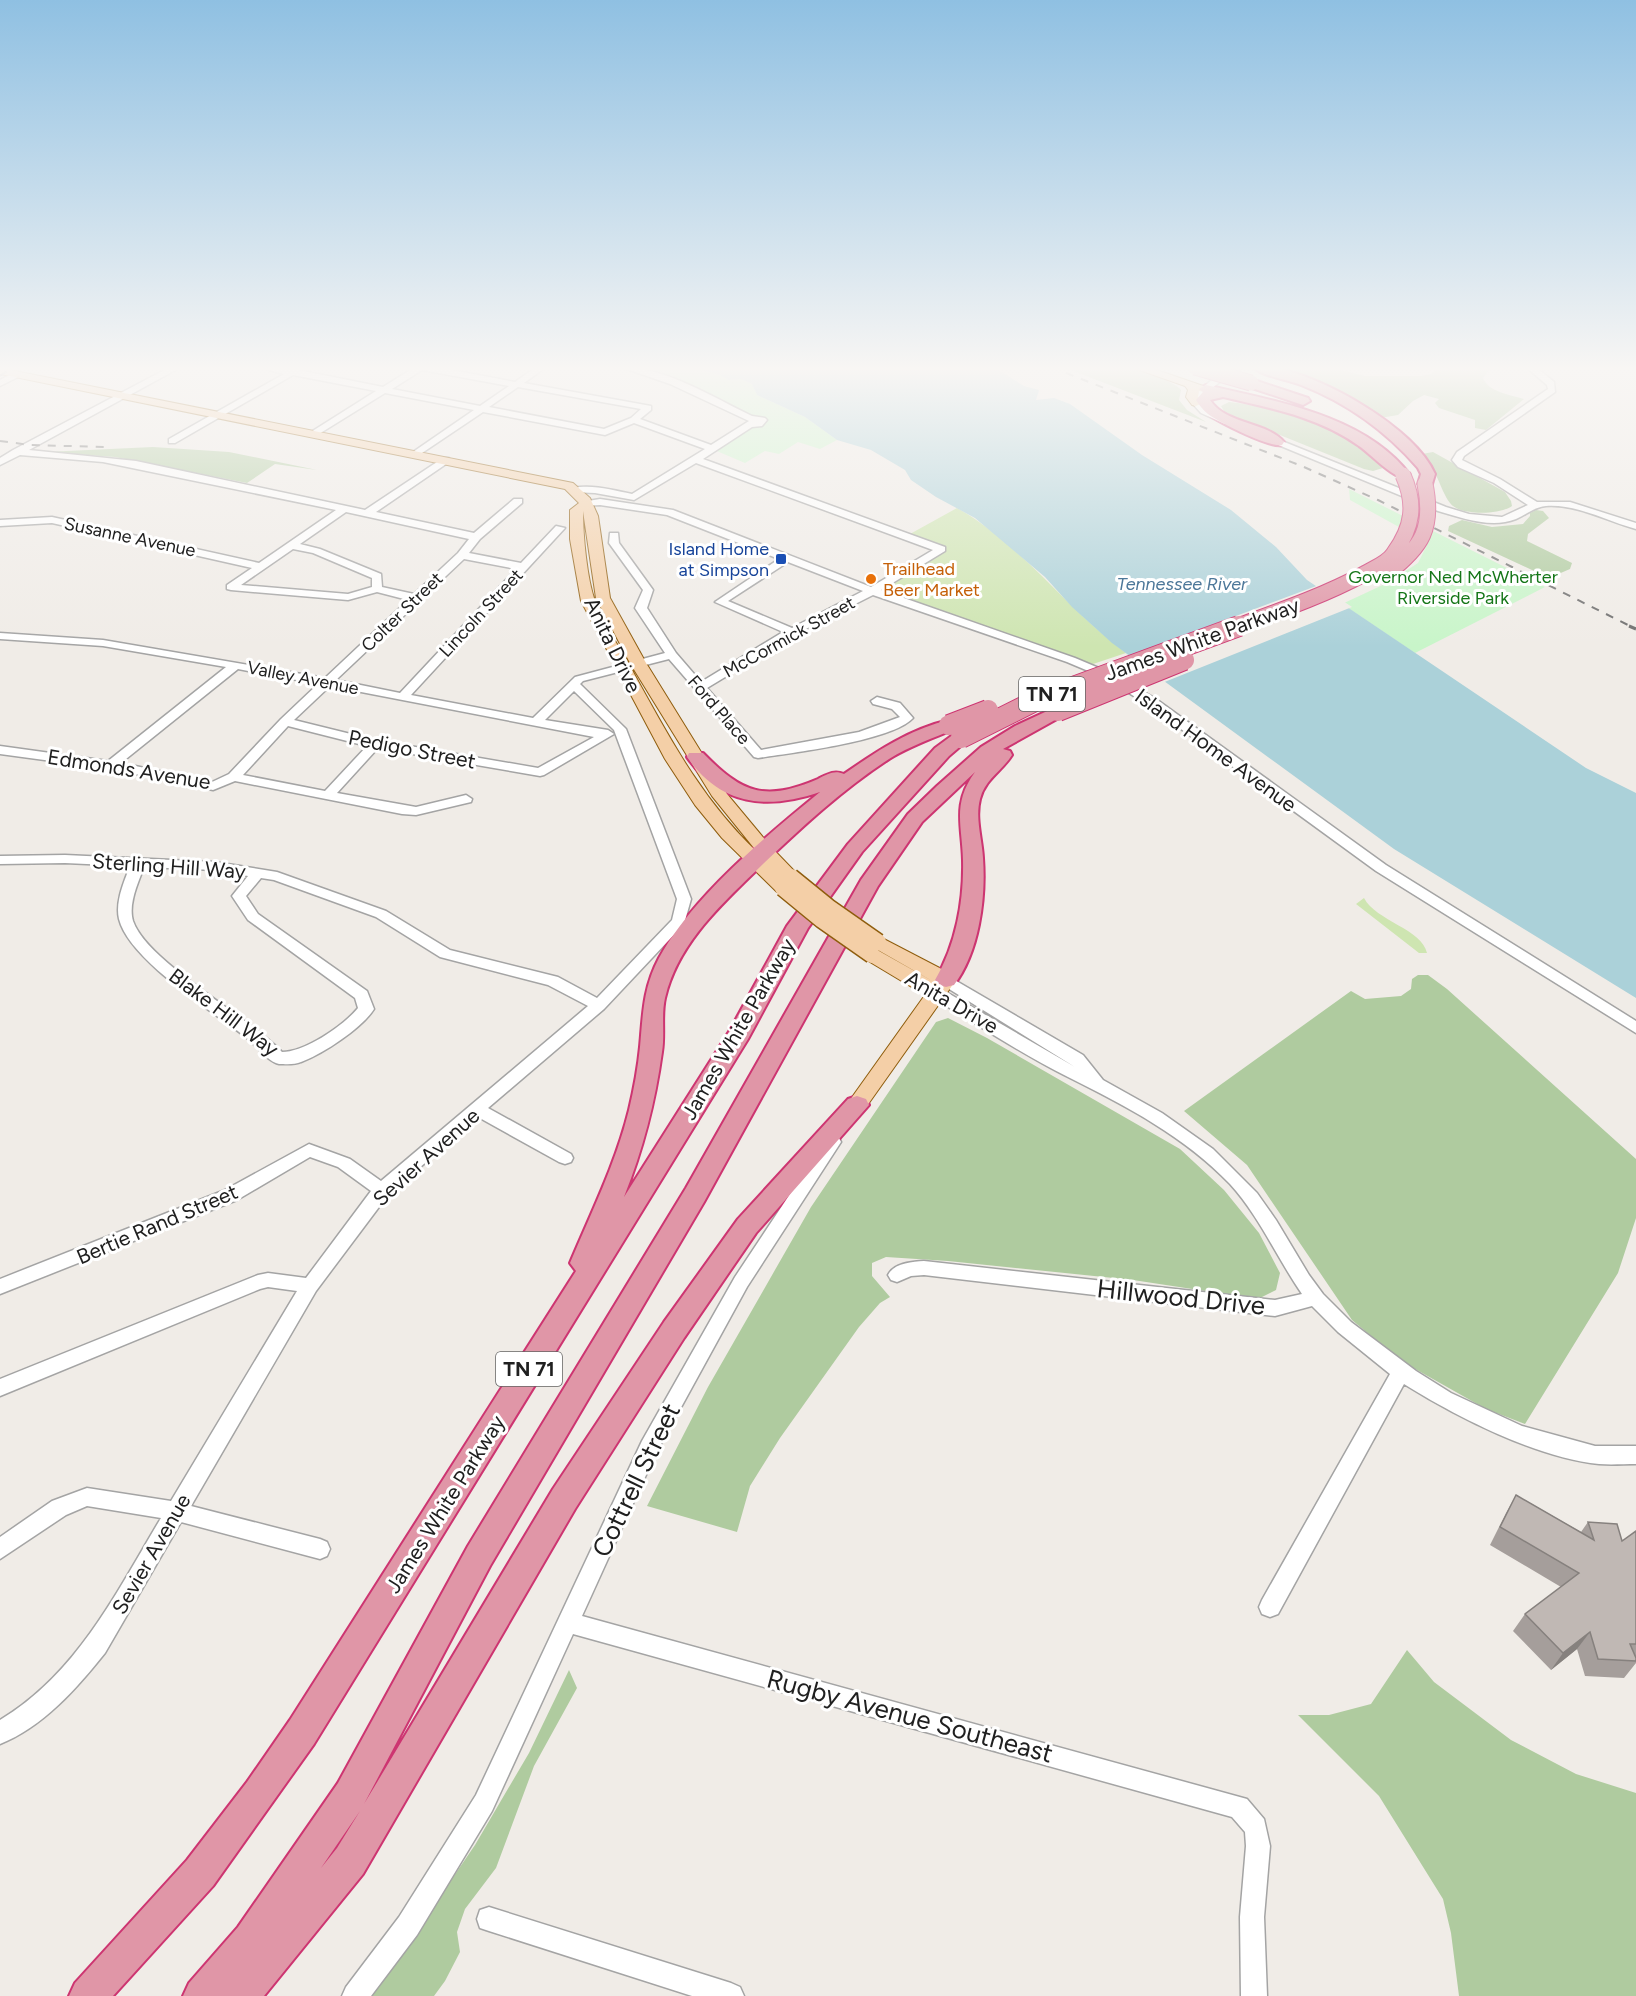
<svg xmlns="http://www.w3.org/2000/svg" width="1636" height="1996" font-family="Figtree,sans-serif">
<rect width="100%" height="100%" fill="#f0ece7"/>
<path fill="#cee5b1" d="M957 508C1023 545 1066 609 1126 653L1093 664 881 590 942 553 945 549 910 534Z
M1364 898C1376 921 1422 929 1427 953H1419L1356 904Z"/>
<path fill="#afcb9f" d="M1063 367C1083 367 1104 365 1125 367 1136 369 1175 381 1181 390L1179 400 1187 410 1206 422Z
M1282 367H1329L1365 376H1421L1431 374 1439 367H1492L1483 378C1488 392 1511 395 1524 399L1486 430 1475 428V420L1439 408 1435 403 1439 399 1424 395 1413 401 1398 415 1380 418 1325 384Z
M1229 402C1268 405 1364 433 1383 468L1373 471 1364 469 1233 416 1224 411 1221 406Z
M153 447 229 452 317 470 275 464 247 483 115 457 45 452Z
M1433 452 1505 492 1511 501 1512 506C1500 515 1459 516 1450 503 1439 488 1437 468 1422 454Z
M1536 510 1543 511 1549 518 1528 534 1527 541 1572 563 1570 569 1549 578 1448 531 1449 526 1462 520 1492 527 1523 524 1530 516V513Z
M1418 975H1428L1447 989 1636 1159V1218L1618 1273 1525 1424 1486 1409 1401 1361 1352 1320 1247 1165 1184 1111 1351 991 1365 999 1401 996 1411 989 1412 979Z
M948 1018 987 1038 1180 1149 1224 1190 1259 1233 1280 1273 1276 1290 1258 1299 1133 1280 948 1261 886 1257 872 1263V1276L890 1297 880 1303 859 1327 780 1438 750 1486 737 1532 647 1506 708 1387 811 1207 936 1022Z
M1407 1650 1434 1682 1511 1740 1576 1774 1636 1793V1996H1459L1451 1933 1443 1899 1379 1796 1298 1715H1329L1371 1704Z
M569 1670 577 1688 534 1766 496 1868 465 1909 457 1932 460 1952 445 1981 434 1996H372L475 1845 529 1753Z"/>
<path fill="#c8f5c9" d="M625 367H696C707 374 718 371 728 380L741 379 752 384 757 395 805 417 837 440 820 449 798 442 779 454 765 451 745 463 712 449 749 424 747 422 749 419 648 373Z
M1349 489 1545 587 1415 653 1342 604 1387 583 1418 563 1428 543 1350 500Z"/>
<path fill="#abd1d9" d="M696 367H994L1024 386 1039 390 1036 400 1054 398 1070 404 1142 455 1231 510 1276 547 1307 580 1586 768 1636 793V998L1394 849 1112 643 1072 607 1045 577 975 518 936 497 911 480 905 470 871 450 837 440 805 417 757 395 752 384 741 379 728 380C718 371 707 374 696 367Z"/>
<path fill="#f0ece7" d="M1319 585 1352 607 1162 683 1126 657Z"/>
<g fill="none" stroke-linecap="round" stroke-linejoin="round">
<defs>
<path id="minor" d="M170 367H181L29 450 136 461 365 510 443 458H449V462L376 512 474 533 514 499H522V503L480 539 469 553 521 563 556 526 565 528 411 695 533 718 575 677 665 653 635 608 643 590 609 543 610 533H618L619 543 653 590 647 608 676 653 701 682 783 632 715 602 779 559 667 515 600 505 582 506V502L600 499 673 510 871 587 933 550 696 463 634 500 595 493 573 492V488C592 484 613 490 632 494L705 449 634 423 605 435 483 412 416 457 411 454 413 452 474 410 385 393 314 437 309 434 311 432 376 391 293 375 175 443H169V439L284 374 258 367 293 369 383 387 415 367H436L515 382 536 367H546L524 383 651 406V410L640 419 711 445 749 421 670 384 621 367C666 367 712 397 752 416L765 418 767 420 762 426 752 427 703 459 945 547V551L881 590 1075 658 1113 674 1156 699 1386 865 1636 1021V1033L1376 871 1148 705 1105 678 1067 662 873 595 796 634 707 688 761 750 859 732 900 717 892 709 873 704 871 701 877 697 900 703 913 718C892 741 791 753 758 758L754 757 669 659 583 681 580 684 626 729 691 899 684 924 604 1009 488 1108 571 1154 573 1158 571 1162 565 1164 559 1162 478 1117 388 1195 316 1291 191 1506 320 1539 327 1542 330 1549 327 1556 320 1559 181 1522 105 1653C77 1688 43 1727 0 1744V1720C77 1674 116 1593 161 1518L87 1506 66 1515 0 1559V1537L52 1501 87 1488 171 1501 297 1291 268 1287 260 1289 0 1396V1379L258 1275 268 1273 306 1278 371 1191 338 1167 310 1157 237 1200 0 1294V1279L225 1190 309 1144 350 1159 381 1181 588 1006 548 985 440 957 376 917 274 880 261 878 246 896 258 914 367 991 374 1009C362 1028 323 1054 301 1062 295 1065 285 1064 279 1064 268 1062 256 1045 247 1038 214 1012 129 960 119 919 115 902 124 882 130 866L65 863 0 864V856L65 855 215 862 277 872 386 911 450 950 558 977 597 998 672 920 677 899 614 730 574 691 545 720 608 730 614 734 544 775 540 776 378 748 337 793 416 807 466 795 472 799 471 802 416 815 402 814 235 781 213 790 111 769 0 754V746L108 761 226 667 103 646 0 639V633L103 640 325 678 408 600 377 592 348 600 231 590 227 589V585L252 568 52 523 0 526V520L52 517 259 563 336 510 103 462 20 455 0 465V458L13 450ZM422 370 509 386 480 406 392 389ZM518 387 641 409 631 418 604 429 489 407ZM346 512 469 539 458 553 414 594 382 587 381 574 320 549 300 544ZM293 549 313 553 372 578V587L348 594 241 585ZM464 559 516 569 400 693 336 680ZM788 562 863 591 792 628 728 601ZM238 669 318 684 281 719 229 774 212 782 121 763ZM330 686 594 737 538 768 375 740 294 720ZM288 726 367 746 325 791 243 775ZM144 867 215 870 248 876 232 896 248 920 355 998 358 1008C343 1026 305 1052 282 1052 249 1017 147 962 133 921 128 904 138 883 144 867Z
M1228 367 1235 369 1204 395 1201 403 1207 409 1228 419V423L1225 424 1201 413 1192 403 1197 392Z
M1526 367H1536L1554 382 1555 392 1464 456 1462 460 1500 479 1537 502H1570L1636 523V529C1606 521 1578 504 1546 506 1534 507 1526 515 1516 519 1491 529 1463 518 1438 511L1259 437 1267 435 1446 507 1469 514 1502 517 1528 505 1494 483 1458 467 1452 460 1457 452 1548 389 1547 385Z
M17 371 21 374 20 376 0 386V380Z
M946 975 1083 1055 1103 1080 1162 1113 1213 1149 1257 1193 1276 1220 1309 1275 1323 1294 1351 1322 1416 1371 1451 1393 1522 1426 1595 1446H1636V1464C1624 1464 1611 1465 1599 1464 1537 1458 1457 1417 1404 1384L1278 1614 1270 1617 1262 1614 1259 1607 1262 1600 1390 1374 1338 1332 1312 1306 1275 1316 924 1275 911 1276 897 1282 891 1280 888 1275C894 1263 911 1262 924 1261L1275 1300 1302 1294C1277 1258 1260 1217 1230 1184 1184 1136 1126 1106 1068 1077 1021 1054 976 1023 931 997L929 993 931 989H941L1075 1067 941 984 939 980Z
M833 1136 839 1138 841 1142 747 1287 656 1453 582 1616 1247 1799 1264 1819 1270 1846 1264 1917 1267 1996H1241L1240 1917 1246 1846 1245 1832 1232 1817 573 1634 492 1811 417 1935 371 1996H342L346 1987 399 1917 476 1795 642 1441 735 1277 827 1138Z
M489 1907 731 1983 740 1987 744 1996H692L489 1931 480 1928 477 1919 480 1910Z"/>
<path id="major" d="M1131 367H1148L1212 389 1206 392 1199 391 1198 397 1202 403 1196 406 1192 405 1186 397 1188 390 1185 386Z
M0 368 573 483 590 498 598 516 610 598 646 663 727 794 772 848 800 877 797 881 787 882 792 888 789 892H777L722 838 695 805 665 759 581 601 570 539V510L579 503 565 489 0 374ZM583 511 596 598 630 663 712 796 758 853C701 799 669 737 632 670 620 648 604 625 595 601 587 579 583 536 583 511Z
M878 936 953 975 956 980 864 1110 857 1113 850 1110 847 1105 850 1100 925 995 865 959 863 955 865 951 872 949 879 951 934 982 871 946 869 942 871 938Z"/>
<path id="highway" d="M1244 367 1232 372 1226 368V367Z
M1253 367C1260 367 1269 366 1276 368 1324 377 1415 428 1435 474L1432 484 1425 488 1420 487 1418 484 1421 474 1418 468C1386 431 1347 403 1301 385 1287 379 1264 377 1253 367Z
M1251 379 1308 398 1310 401 1303 405 1246 386 1244 383 1246 380Z
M1206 385C1274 401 1365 415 1410 475L1408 478C1395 481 1371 454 1359 446 1319 417 1270 408 1223 397L1210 400C1226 425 1266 421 1284 442L1282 445C1270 448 1220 423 1208 414 1203 410 1200 406 1196 400L1203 392 1199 389Z
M1058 706 1064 707 1067 711 1064 715 1003 749 1010 751 1012 755C1002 771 985 779 980 799 975 818 982 839 983 858 986 899 979 952 954 985L946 987 938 985 935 980C956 945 964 901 963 860 962 824 952 804 975 772L922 822 878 886 704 1202 490 1566 364 1804 553 1489 664 1322 738 1219 848 1099 857 1096 866 1099 869 1105 756 1233 684 1338 575 1509 363 1874 264 1996H183L189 1983 238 1927 338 1783 468 1546 686 1188 861 880 908 814 937 786 981 747 1015 726ZM360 1811 337 1848 321 1868Z
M949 720 955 721 958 725 955 729C933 738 910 746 889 759 843 789 803 826 763 864 724 902 678 942 665 998 661 1015 665 1034 662 1052 655 1103 643 1149 624 1197L730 1030 787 926 848 844 935 748 954 734H968L970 738 949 756 862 852 808 928 748 1039 314 1744 213 1886 113 1996H69L75 1983 187 1860 247 1782 290 1720 576 1271 570 1263C591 1213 616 1163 629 1110 634 1089 638 1067 640 1047 643 1014 643 988 659 958 693 896 765 837 820 792 767 810 721 806 687 757L689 753H703C742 793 764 802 818 779 828 774 834 770 844 774 877 751 910 729 949 720Z"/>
</defs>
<use href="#minor" stroke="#a4a4a4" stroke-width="3"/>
<use href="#major" stroke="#8f5d0d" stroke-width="2"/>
<use href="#highway" stroke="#cd3571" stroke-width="4"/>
<use href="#minor" fill="#fff" fill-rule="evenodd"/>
<use href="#major" fill="#f4cfa7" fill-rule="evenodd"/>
<use href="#highway" fill="#e096a7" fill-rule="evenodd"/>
<path stroke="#6e6e6e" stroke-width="2" stroke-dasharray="8 8" stroke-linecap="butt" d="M1051 367 1304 467 1378 500 1632 627
M0 376 13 367
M0 441 30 445 106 447"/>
<path stroke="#6e6e6e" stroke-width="3" stroke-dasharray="10 10" stroke-linecap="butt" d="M1629 626 1636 629"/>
<defs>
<path id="major-bridge" d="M791 877 828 907 878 942
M783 888 822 920 872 955"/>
<path id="highway-bridge-far1" d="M1195 367 1251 383
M1388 573C1422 547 1434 528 1425 484
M1235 627C1279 611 1323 596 1364 574 1374 568 1388 563 1394 553 1413 527 1416 504 1403 475"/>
<path id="highway-bridge" d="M1058 711 1184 660
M949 725 988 710
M961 738 1035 701 1239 626"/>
</defs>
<use href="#major-bridge" stroke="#8f5d0d" stroke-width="19" stroke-linecap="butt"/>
<use href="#highway-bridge-far1" stroke="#cd3571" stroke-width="17" stroke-linecap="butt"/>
<use href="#highway-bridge" stroke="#cd3571" stroke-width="22" stroke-linecap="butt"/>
<use href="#major-bridge" stroke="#f4cfa7" stroke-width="16"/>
<use href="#highway-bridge-far1" stroke="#e096a7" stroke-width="15"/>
<use href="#highway-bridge" stroke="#e096a7" stroke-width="20"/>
</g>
<path fill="#a59e9b" d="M1516 1495 1581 1532 1588 1522 1622 1541 1636 1531V1663L1624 1678 1585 1676 1577 1649 1551 1670 1513 1631 1525 1614 1561 1587 1490 1545 1506 1513Z"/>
<path fill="#86817e" d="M1590 1632 1577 1649 1551 1670 1563 1653Z"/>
<path fill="#c0b8b4" stroke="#86817e" stroke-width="1.5" d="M1516 1495 1594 1540 1588 1522 1617 1524 1622 1541 1636 1531V1644H1630L1636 1658V1661L1598 1659 1590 1632 1563 1653 1525 1614 1579 1573 1500 1527Z"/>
<linearGradient id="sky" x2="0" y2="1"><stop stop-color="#8fc0e2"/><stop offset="0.57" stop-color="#f8f6f4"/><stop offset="1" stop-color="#f8f6f4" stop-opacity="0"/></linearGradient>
<rect width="1636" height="647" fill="url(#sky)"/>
<rect fill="#1a4fb4" stroke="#fff" stroke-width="2" x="775" y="553" width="12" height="12" rx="3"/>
<circle fill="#e8710a" stroke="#fff" stroke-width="2" cx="871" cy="579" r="6"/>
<g text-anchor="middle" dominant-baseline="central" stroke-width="6" stroke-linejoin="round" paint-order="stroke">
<g font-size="18" fill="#202020" stroke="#fff">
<text transform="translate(130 537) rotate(12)">Susanne Avenue</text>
<text transform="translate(402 612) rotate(-44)">Colter Street</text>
<text transform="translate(481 613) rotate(-47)">Lincoln Street</text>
<text transform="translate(789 637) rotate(-29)">McCormick Street</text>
<text transform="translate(303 678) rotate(11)">Valley Avenue</text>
<text transform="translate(719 710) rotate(49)">Ford Place</text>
</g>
<g font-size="18" fill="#164399" stroke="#fff" text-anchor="end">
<text x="769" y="549">Island Home<tspan x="769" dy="21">at Simpson</tspan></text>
</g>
<g font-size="18" fill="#c56008" stroke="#fff" text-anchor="start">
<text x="883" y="569">Trailhead<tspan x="883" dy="21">Beer Market</tspan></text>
</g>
<g font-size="18" fill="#157618" stroke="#fff">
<text x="1453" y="577">Governor Ned McWherter<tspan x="1453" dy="21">Riverside Park</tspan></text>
</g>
<g font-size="18" font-style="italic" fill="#4c7799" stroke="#fff">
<text x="1182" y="584">Tennessee River</text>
</g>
<g fill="#fff" stroke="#636363" stroke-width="1.5">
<rect x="1019" y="677" width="66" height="34" rx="4.5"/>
<rect x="496" y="1352" width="66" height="34" rx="4.5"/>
</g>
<g font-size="20" font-weight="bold" fill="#202020">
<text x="1052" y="694">TN 71</text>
<text x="529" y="1369">TN 71</text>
</g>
<g font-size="21" fill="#202020" stroke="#fff">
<text transform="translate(1202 639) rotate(-20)">James White Parkway</text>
<text transform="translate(613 645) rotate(64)">Anita Drive</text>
<text transform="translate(412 749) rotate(11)">Pedigo Street</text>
<text transform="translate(1216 750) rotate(36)">Island Home Avenue</text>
<text transform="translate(129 769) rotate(9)">Edmonds Avenue</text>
<text transform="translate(169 866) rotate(4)">Sterling Hill Way</text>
<text transform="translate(952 1002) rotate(30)">Anita Drive</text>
<text transform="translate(224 1012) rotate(37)">Blake Hill Way</text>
<text transform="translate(738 1029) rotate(-60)">James White Parkway</text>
<text transform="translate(426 1157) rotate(-42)">Sevier Avenue</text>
<text transform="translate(157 1224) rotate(-23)">Bertie Rand Street</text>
<text transform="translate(445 1504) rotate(-58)">James White Parkway</text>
<text transform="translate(151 1554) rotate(-60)">Sevier Avenue</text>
</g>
<g font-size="26" fill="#202020" stroke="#fff">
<text transform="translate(1181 1297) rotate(6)">Hillwood Drive</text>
<text transform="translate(636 1480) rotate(-64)">Cottrell Street</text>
<text transform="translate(910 1716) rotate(15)">Rugby Avenue Southeast</text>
</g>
</g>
</svg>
